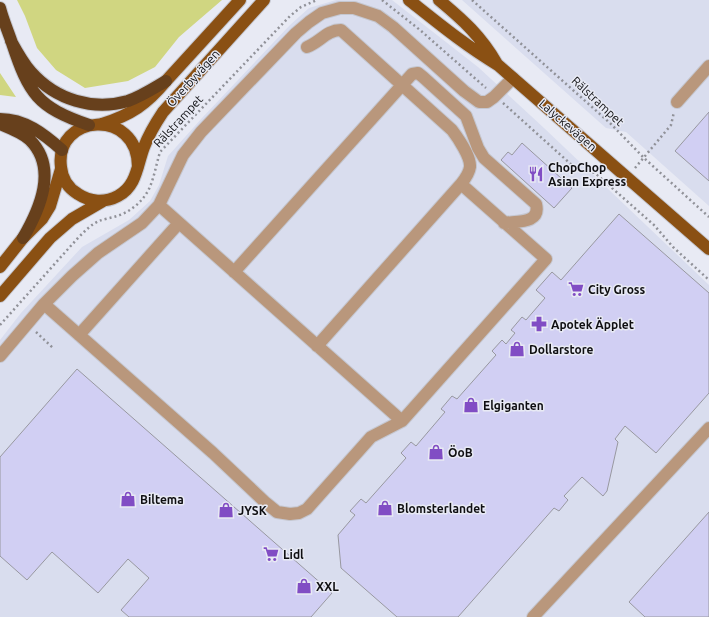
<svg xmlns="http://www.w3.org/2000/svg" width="709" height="617" font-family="Ubuntu,sans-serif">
<rect width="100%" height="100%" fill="#e8eaf4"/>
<path fill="#d9ddee" d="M336 0H392L478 67 544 128 709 285V617H0V340L21 313 82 247 129 220 150 201 159 185 168 156 202 118 290 25 309 8Z
M462 0H709V206L626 132 606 128Z"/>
<path fill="#d0d681" d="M17 0H222L179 37 155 67 128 81 85 88 56 70 37 48 25 16Z
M0 73 16 97 0 95Z"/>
<path fill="#d1cff3" stroke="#9898a0" d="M709 112V181L675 151Z
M522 143 572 188 554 208 501 160 508 152 512 155Z
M619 214 709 293V393L656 453 625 426 615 439 618 442 607 491 603 496 582 477 564 496 568 500 559 511 554 508 458 617H397L341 568 338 535 355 515 350 511 361 499 366 503 406 458 401 453 411 442 416 446 445 412 441 409 452 396 457 399 496 355 492 351 502 340 506 344 515 333 511 330 522 317 526 320 545 298 536 290 552 272 561 280Z
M77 369 332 593 311 617H129L121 610 149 578 128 559 98 593 52 552 27 580 0 556V457Z
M709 512V617H645L629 602Z"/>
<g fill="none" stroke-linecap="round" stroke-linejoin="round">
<defs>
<path id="minor" d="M677 102 709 66
M159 205 402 421
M234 272 412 74 418 73 423 77 466 116 478 148 484 158 536 204C541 224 517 221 504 223
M44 304 213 453 266 503 277 512 290 514 299 513 307 509 371 437 402 421 546 259 461 184C465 179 469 174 470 167 471 157 458 138 452 130L341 30C327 30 320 42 307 47
M79 335 179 223
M317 346 461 184
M0 356 44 304 72 276 98 253 142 223 159 205 183 155 201 132 296 33 309 22 322 13 340 8H354L378 16 393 27 464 91 479 102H487L494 97 513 78
M533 617 709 428"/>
<path id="major" d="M409 0C438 23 466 46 498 65L709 249
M439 0C463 20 481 36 497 64
M102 124C131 115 147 104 166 81L240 0
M138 167C138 107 54 114 61 167 62 178 68 188 78 194 90 202 105 203 118 196 137 186 137 165 144 147 149 134 155 124 163 112L264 0
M0 267 23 238 42 219 50 206 61 169
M0 296 50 238 72 219 103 201"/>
<path id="highway" d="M0 8C3 20 8 31 12 43 29 94 37 107 89 125
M11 41C17 52 23 63 31 72 56 100 93 111 128 101 142 96 154 88 166 81
M0 119C25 119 44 134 62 150
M0 124C10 128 23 133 30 140 58 168 40 209 23 238"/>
</defs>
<use href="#minor" stroke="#c5c7d0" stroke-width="14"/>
<use href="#major" stroke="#c5c7d0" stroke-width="14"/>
<use href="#highway" stroke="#c5c7d0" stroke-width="14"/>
<path stroke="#909198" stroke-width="2.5" stroke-dasharray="2 3" stroke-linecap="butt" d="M382 0 420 30 486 88
M472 0 611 124 644 158 709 217
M503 103 574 167 580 170 595 173 654 225 673 247 709 280
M635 168 671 125 674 112
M0 325 77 239C84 232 90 225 99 221 104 219 111 218 117 216 130 212 141 203 148 191 154 179 156 165 160 152L290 16 301 7 317 0
M36 332 53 348"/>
<use href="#minor" stroke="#b9977c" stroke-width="12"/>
<use href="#major" stroke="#8a5013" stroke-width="12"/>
<use href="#highway" stroke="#67401c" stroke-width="12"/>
</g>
<defs>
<symbol id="restaurant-bare" viewBox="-9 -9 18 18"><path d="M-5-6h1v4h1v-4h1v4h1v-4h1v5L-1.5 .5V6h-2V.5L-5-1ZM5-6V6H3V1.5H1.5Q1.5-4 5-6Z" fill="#814dc4" stroke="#e8eaf4" stroke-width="2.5" paint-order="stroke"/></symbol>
<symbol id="supermarket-bare" viewBox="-9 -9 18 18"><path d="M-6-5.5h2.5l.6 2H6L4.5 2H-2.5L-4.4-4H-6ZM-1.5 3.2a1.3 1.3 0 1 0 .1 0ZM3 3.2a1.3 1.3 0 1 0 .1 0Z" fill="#814dc4" stroke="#e8eaf4" stroke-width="2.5" paint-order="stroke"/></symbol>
<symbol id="pharmacy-bare" viewBox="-9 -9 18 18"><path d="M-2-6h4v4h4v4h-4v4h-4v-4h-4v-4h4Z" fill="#814dc4" stroke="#e8eaf4" stroke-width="2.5" paint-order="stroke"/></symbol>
<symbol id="shop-bare" viewBox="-9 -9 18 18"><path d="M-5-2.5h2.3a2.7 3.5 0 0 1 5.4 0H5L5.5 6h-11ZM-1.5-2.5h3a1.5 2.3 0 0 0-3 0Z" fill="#814dc4" stroke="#e8eaf4" stroke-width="2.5" paint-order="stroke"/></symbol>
</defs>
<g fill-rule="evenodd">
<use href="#restaurant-bare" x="525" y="163" width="22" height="22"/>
<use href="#supermarket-bare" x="565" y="278" width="22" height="22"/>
<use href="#pharmacy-bare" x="528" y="313" width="22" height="22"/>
<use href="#shop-bare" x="506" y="338" width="22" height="22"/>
<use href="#shop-bare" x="460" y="394" width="22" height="22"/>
<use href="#shop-bare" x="425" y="441" width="22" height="22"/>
<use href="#shop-bare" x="117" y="488" width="22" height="22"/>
<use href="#shop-bare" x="374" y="497" width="22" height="22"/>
<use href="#shop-bare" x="215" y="499" width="22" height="22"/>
<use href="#supermarket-bare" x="260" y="543" width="22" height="22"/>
<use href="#shop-bare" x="293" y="575" width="22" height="22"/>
</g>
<g text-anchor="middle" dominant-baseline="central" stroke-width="3" stroke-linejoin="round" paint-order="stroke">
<g font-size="12" fill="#0f0f12" stroke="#e8eaf4">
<text transform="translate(193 78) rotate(-48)">Överbyvägen</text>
<text transform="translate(598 101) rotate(43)">Rälstrampet</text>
<text transform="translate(178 121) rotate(-47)">Rälstrampet</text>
<text transform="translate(568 125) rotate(41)">Lalyckevägen</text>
</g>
<g font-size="12" font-weight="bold" fill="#0f0f12" stroke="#e8eaf4" text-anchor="start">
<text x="548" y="167">ChopChop<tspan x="548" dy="14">Asian Express</tspan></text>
<text x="588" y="289">City Gross</text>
<text x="551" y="324">Apotek Äpplet</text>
<text x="529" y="349">Dollarstore</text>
<text x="483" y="405">Elgiganten</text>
<text x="448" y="452">ÖoB</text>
<text x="140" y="499">Biltema</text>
<text x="397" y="508">Blomsterlandet</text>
<text x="238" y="510">JYSK</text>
<text x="283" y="554">Lidl</text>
<text x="316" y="586">XXL</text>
</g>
</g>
</svg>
